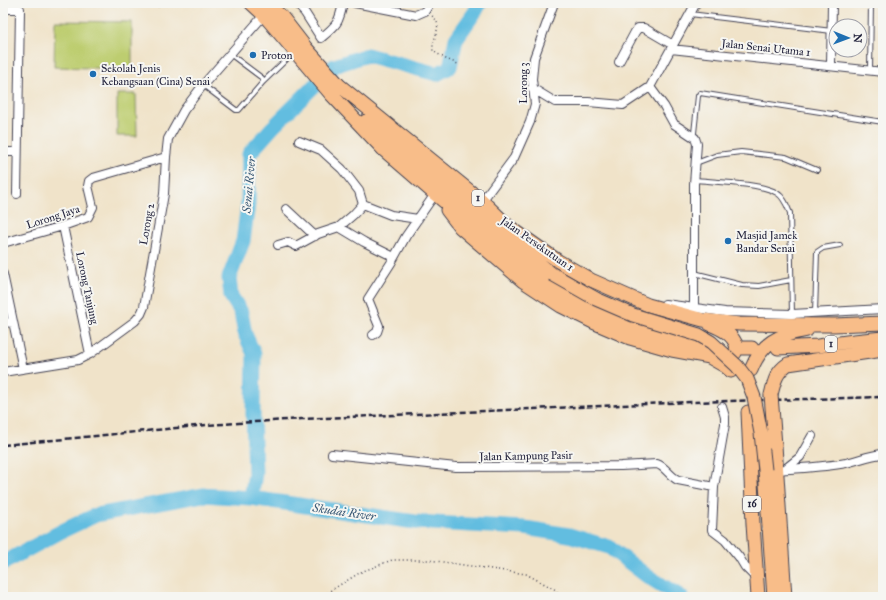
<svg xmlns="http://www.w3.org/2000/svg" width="886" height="600" font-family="'IM FELL Great Primer',serif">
<rect width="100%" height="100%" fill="#f6f6f2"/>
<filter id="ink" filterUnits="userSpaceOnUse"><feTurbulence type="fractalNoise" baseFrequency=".025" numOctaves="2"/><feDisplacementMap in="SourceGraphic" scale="8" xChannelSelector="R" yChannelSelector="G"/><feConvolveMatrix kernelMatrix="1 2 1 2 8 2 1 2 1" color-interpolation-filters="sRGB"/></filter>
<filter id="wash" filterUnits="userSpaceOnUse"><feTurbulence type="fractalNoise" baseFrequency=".012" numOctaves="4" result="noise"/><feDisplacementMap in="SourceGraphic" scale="16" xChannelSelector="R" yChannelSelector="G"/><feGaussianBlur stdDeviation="0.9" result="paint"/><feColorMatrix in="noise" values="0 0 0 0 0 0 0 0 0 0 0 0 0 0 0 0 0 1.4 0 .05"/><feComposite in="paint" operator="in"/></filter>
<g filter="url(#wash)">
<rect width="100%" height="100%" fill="#f0e3c9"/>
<path fill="#bdcd70" stroke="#707856" d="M55 21 132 22V69L54 67Z
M117 94H136L137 136H117Z"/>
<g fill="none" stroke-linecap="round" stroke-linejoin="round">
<path stroke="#62bde0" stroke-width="15" d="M251 498 255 474 253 413 254 354 245 334 241 312 231 296 229 278 243 241 248 204 249 154 272 128 334 66 367 55 437 74 450 67 456 39 475 12 480 3
M3 563 62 531 96 515 203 495 251 498 415 522 525 528 569 535 609 547 647 576 681 597"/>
</g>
</g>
<g filter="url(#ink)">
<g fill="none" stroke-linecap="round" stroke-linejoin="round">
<defs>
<path id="service" d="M156 3 158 4
M690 14 832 31
M230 54 262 78 263 82
M870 71 871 3
M203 85 236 110H239L263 82 294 52
M693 136 694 133 698 96 700 93 883 122
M696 163 717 155 741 152 786 157 817 170
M695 180C714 182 761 183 777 193 784 197 787 206 790 213L792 314
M694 273 742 285 759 286 791 280
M815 313 817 252 823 248 840 245"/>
<path id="minor" d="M296 3 305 13 321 38C337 25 339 23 343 3
M355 3 416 15 425 11 430 3
M3 9H20L17 194
M671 49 883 72
M619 62 635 32 638 28H644L673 45
M831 66 832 3
M650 87 664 106 674 124 695 138 697 144 694 184V308
M532 88 555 102H588L623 105 650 87 696 3
M299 141 321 150 342 169 359 191 363 204 353 215 339 227
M3 152H17
M482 201 514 158 530 122 535 104 532 79 534 58 554 3
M363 204 391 215 418 219
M286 209 315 236
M63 226 90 354
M3 243 63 226 88 217 93 207 88 186 89 181 93 178 166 157
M278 245 288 242 296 246 318 234 339 227 364 242 394 257
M3 274 23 369
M665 304 725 312 792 314 883 309
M3 322 13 323
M373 335 377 332 379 326 368 299 391 263 406 236 435 194
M3 372 78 360 90 354 135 321 141 314 144 307 164 194 166 157 168 139 184 110 203 85 264 15
M722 407 725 417V424L714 487 712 530 725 540 739 557 745 567 757 579
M332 454 456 467 621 466 657 464C666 467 669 476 678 480L714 487
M785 469 800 457 812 436
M778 470C800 468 824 467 846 463 859 460 870 455 883 454"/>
<path id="trunk" d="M251 3 264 15 330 93 384 150 435 194 528 270 569 297 622 322 671 338 707 346
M266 3 282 17 306 48 339 85 482 201 508 226 558 261 591 280 648 305 703 320 739 324 834 325 883 323
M366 121 552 274
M447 210 460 227 523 281 561 306 593 322 630 338 672 350 710 357H729L735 353 737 347C733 334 722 329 710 324
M742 348H752
M778 348 818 346 854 341 883 338
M711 358 725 366 731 371
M751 370C762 342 778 335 807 330
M771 395C774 382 776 372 788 364L883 350
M748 412 753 524 758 597
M775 445 785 597
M765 470 774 597"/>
</defs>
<use href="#service" stroke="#413f50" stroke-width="6"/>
<use href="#minor" stroke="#413f50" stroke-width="10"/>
<use href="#trunk" stroke="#413f50" stroke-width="15"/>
<path stroke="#413f50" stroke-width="1.5" stroke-dasharray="1 3" stroke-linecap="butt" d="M432 16C445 25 431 38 433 51L446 59 458 64
M320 597 361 572 392 560H429L526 574 556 590 559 597"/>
<use href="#service" stroke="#fff" stroke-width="4"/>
<use href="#minor" stroke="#fff" stroke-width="8"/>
<use href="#trunk" stroke="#f8bd89" stroke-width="13"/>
<path stroke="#22223b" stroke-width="2.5" stroke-dasharray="6 3" stroke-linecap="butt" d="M3 445 207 425 302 419 691 402 883 397"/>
<defs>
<path id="trunk-bridge" d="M552 274 596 299 633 315 699 335 711 342 737 366 747 379 754 397 761 433 765 470
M771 395 775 445"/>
</defs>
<use href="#trunk-bridge" stroke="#413f50" stroke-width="15" stroke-linecap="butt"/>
<use href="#trunk-bridge" stroke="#f8bd89" stroke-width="13"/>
</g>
</g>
<g fill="#1f6fb2" stroke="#f6f6f2" stroke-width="1.5">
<circle cx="253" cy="55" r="4"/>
<circle cx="93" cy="74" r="4"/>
<circle cx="728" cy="241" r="4"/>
</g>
<g text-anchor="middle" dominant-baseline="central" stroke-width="4" stroke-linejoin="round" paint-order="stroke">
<g fill="#f6f6f2" stroke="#626272" stroke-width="1">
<rect x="472" y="190" width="12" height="16" rx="3"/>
<rect x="825" y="336" width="12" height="16" rx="3"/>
<rect x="743" y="496" width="18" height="16" rx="3"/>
</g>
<g font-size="10" font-weight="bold" fill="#22223b">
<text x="478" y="198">1</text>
<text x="831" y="344">1</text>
<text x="752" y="504">16</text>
</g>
<g font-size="11" fill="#22223b" stroke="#f6f6f2">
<text transform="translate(766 48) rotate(6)">Jalan Senai Utama 1</text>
<text transform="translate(523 83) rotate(-90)">Lorong 3</text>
<text transform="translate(53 217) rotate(-18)">Lorong Jaya</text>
<text transform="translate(147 224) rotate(-80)">Lorong 2</text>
<text transform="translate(537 244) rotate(35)">Jalan Persekutuan 1</text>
<text transform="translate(87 288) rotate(78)">Lorong Tanjung</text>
<text transform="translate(526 456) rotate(-1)">Jalan Kampung Pasir</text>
</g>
<g font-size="11" fill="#22223b" stroke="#f6f6f2" text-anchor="start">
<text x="261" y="55">Proton</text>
<text x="101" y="68">Sekolah Jenis<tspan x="101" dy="13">Kebangsaan (Cina) Senai</tspan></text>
<text x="736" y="235">Masjid Jamek<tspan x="736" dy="13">Bandar Senai</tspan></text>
</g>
<g font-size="12" font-style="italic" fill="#385875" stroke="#f6f6f2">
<text transform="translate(249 185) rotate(-85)">Senai River</text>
<text transform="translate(344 512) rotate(8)">Skudai River</text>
</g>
</g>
<rect width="886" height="600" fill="none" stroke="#f6f6f2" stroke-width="16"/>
<g transform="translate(848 38) rotate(91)"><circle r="19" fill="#f6f6f2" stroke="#a1a1a9"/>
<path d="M0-3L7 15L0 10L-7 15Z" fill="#1f6fb2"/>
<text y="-6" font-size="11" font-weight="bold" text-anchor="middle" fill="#22223b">N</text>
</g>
</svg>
